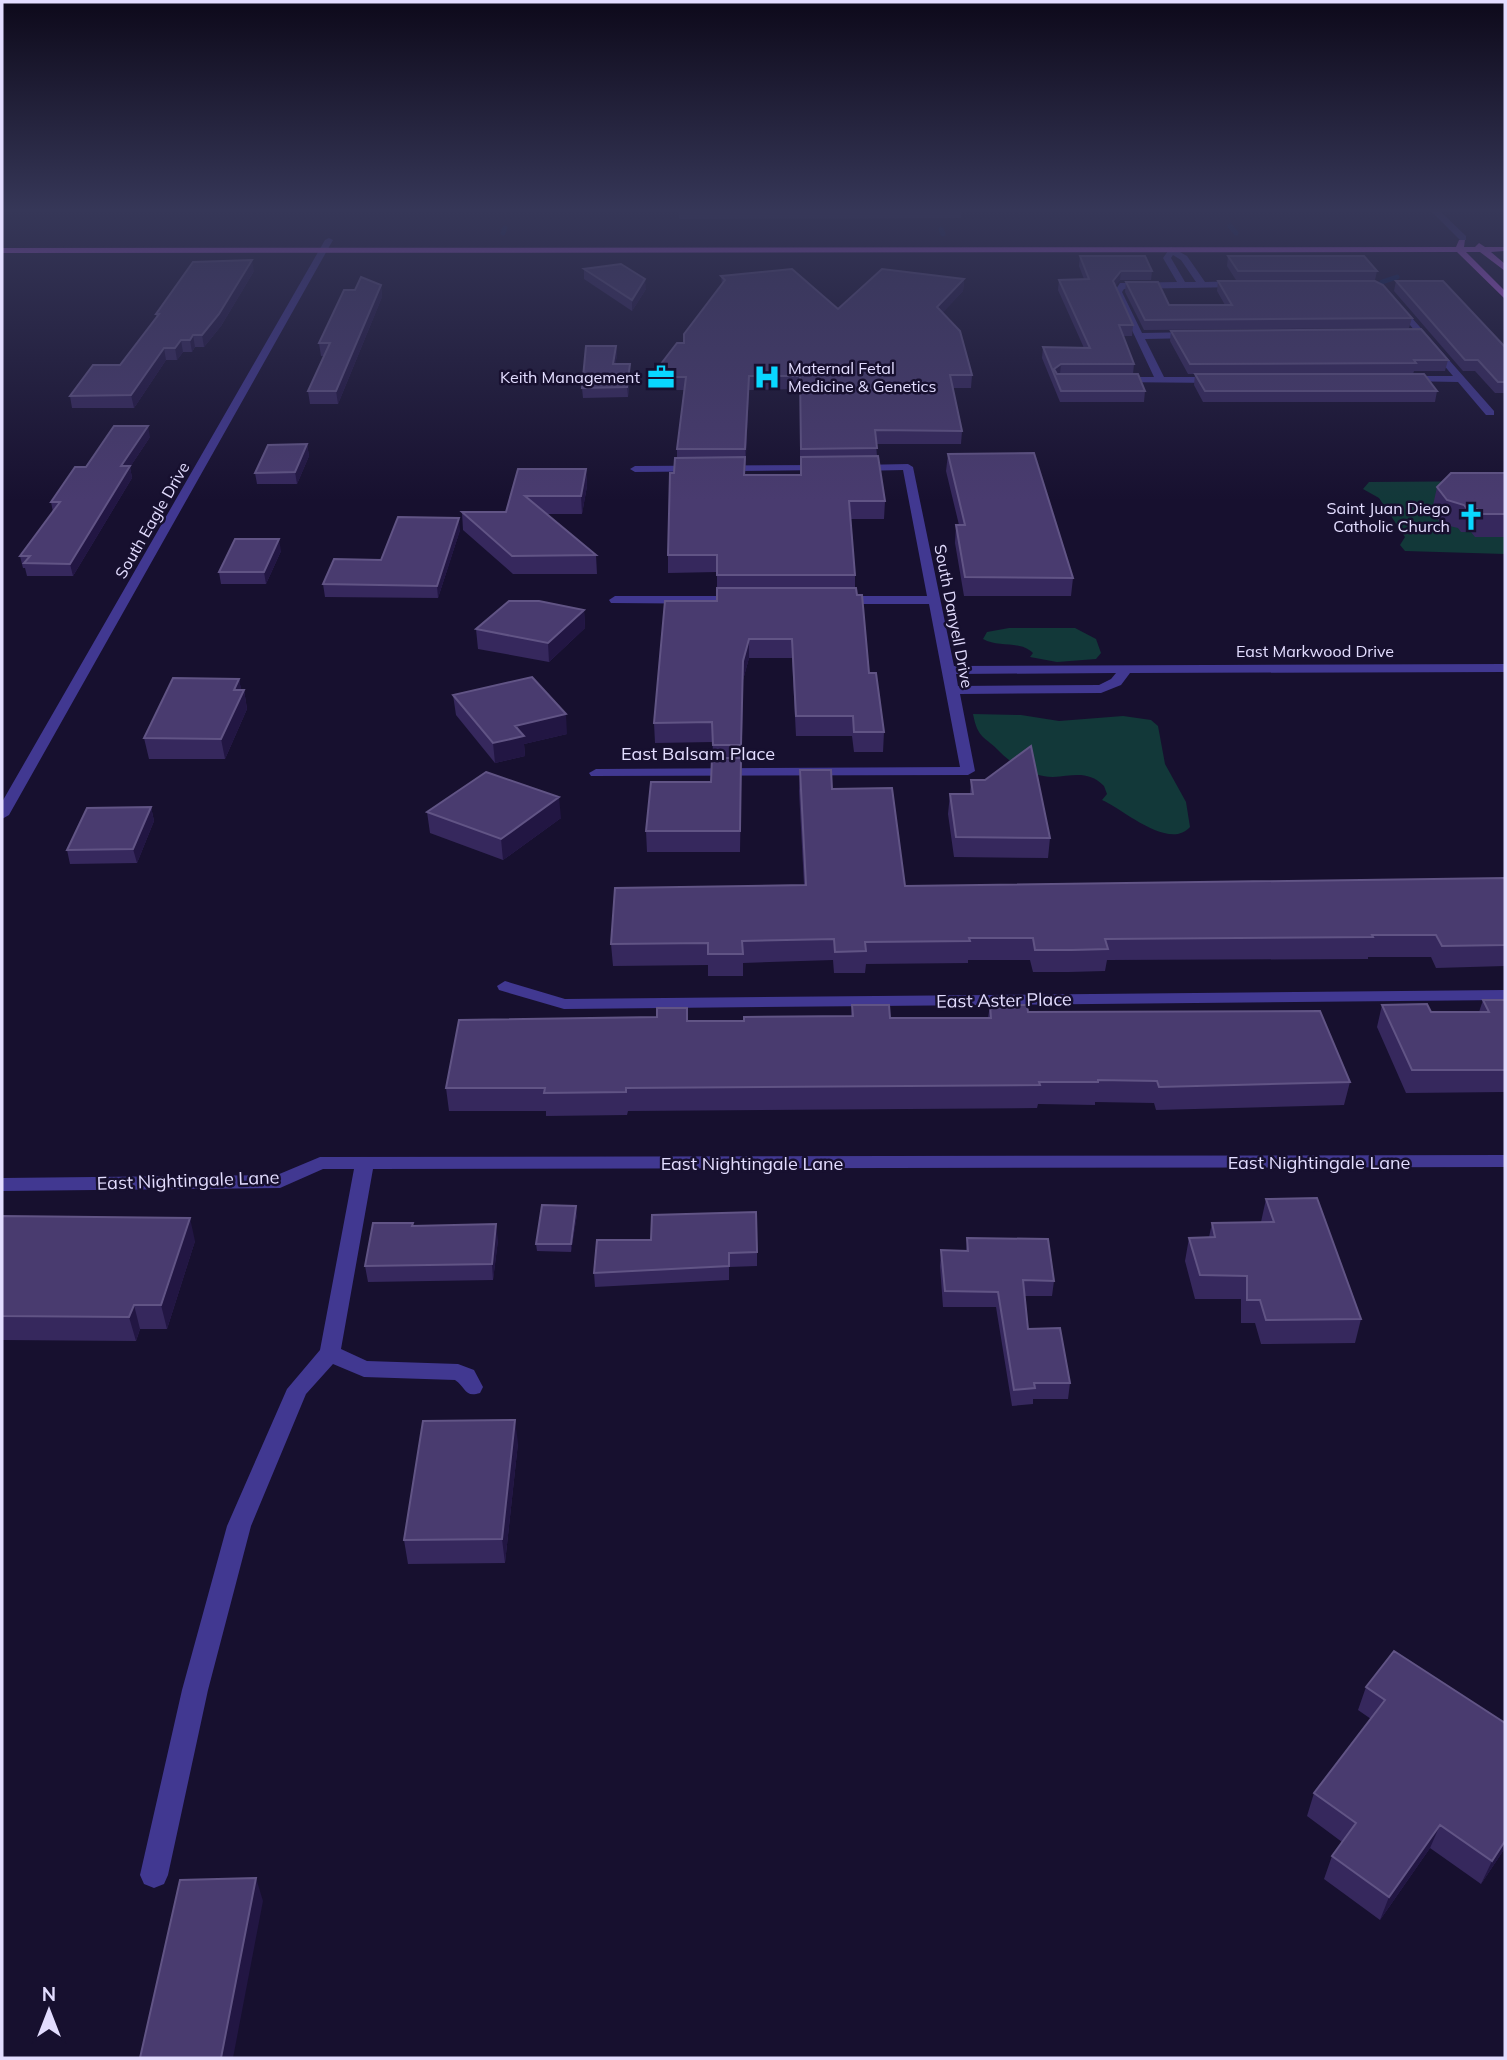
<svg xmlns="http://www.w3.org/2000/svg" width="1507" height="2060" font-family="Mulish,sans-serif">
<rect width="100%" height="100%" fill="#17102f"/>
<path fill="#123839" d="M1505 481V554L1405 551 1400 545 1405 537 1379 498 1363 489 1369 482Z
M1009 628H1075L1096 639 1101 653 1096 659 1057 662 1030 657 1033 653C1020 640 999 648 983 639L987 632Z
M973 714 1021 715 1059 721 1123 716 1151 720 1158 726 1165 764 1186 802 1190 827C1169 851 1123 809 1102 800L1107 794 1104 786C1088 770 1073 776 1053 777 1033 777 1013 765 1000 752 985 736 978 740 973 714Z"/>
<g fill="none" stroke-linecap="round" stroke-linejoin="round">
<path stroke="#071d51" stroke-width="5" d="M1230 226 1236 233
M941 229 943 234
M503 233 505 228
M1382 282 1397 277"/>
<path fill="#413891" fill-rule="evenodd" d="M1432 212H1441L1466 236V240H1460Z
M329 238 333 240 9 815 2 819V802L325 240Z
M1171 247 1187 256 1205 282 1240 281 1244 284 1240 287 1124 289 1122 292 1142 333 1195 332 1200 335 1195 338 1145 339 1164 377H1218L1223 380 1218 383 1112 382 1111 380 1116 377H1154L1114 292 1120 283 1177 282 1163 258ZM1173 255 1181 260 1196 282H1185L1171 258Z
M1397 301 1494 411V415H1486L1458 382 1403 381V377L1407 376H1453L1394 306Z
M908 464 913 467 954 666 1505 664V672L1130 673 1121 685 1101 693 960 694 975 771 968 775 591 776 589 773 596 769 960 767 929 604H842L836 600 842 596H927L903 470 858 471 853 468 858 465ZM1116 673 1111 679 1099 685 958 686 956 674Z
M823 465 828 468 827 470 635 472 630 469 635 466Z
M615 596H740L746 600 740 604 611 603 609 600Z
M505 981 565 999 1505 990V1000L564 1009 499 990 497 986Z
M1505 1155V1167L373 1169 341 1349 367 1361 458 1364 474 1370 483 1387 480 1393C464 1398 466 1387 455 1380L364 1377 333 1364 306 1394 251 1526 208 1690 168 1875 164 1884 154 1888 144 1884 140 1875 182 1690 227 1526 287 1389 320 1350 354 1169H323L280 1188 2 1191V1178L277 1175 320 1157Z"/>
<path fill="#cf64ff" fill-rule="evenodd" d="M1459 240H1465L1464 247H1475L1479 243 1485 247H1505V251L1491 252 1505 264V271L1480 252H1466L1505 291V299L1457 252 2 253V248L1456 247Z"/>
</g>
<path fill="#36285d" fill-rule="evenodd" d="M679 212H961V218L679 219Z
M1080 256 1152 271 1151 280H1120L1115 286 1133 325 1132 336H1123L1134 364 1133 374 1145 391 1144 402H1060L1042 358 1043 347 1084 348 1058 290 1059 280 1084 279 1079 266Z
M1228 256 1377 271 1375 280H1236L1227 266Z
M584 269 646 289 632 311 584 279Z
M254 271 221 326 204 347H195L192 352H183L177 360H166L134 408H72L70 396 120 365 156 318V314Z
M721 276 838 309 964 279 963 291 942 313 972 375 971 388H953L962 431 961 444H876L877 456 885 501 884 519H851L855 575V588L869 673 884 732 883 752H854L852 736H796L792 658H749L743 680 740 852H647L646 831 711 782 713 742 655 743 654 723 717 601V572L668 573V555L674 473 677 458V449L684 390H652L651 377 684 343 722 284ZM800 389V475H745L749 390Z
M1218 281 1412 318 1409 328 1144 330 1125 292 1126 282 1169 305H1225L1217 291Z
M1396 281 1505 347V393H1495L1475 371H1463L1394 291Z
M381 285 382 297 338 404H310L308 391 324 356H321L319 343 355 290Z
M1171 331 1448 360 1445 371H1414L1413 374 1437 391 1435 402H1203L1194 385 1195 374H1188L1170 341Z
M616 346 617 356 615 364H630V373L628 397 583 398 582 388Z
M150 437 130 467 132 478 73 576H27L25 568H23L20 556 53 512 51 502 86 467Z
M307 444 309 456 297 484H257L255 473Z
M948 454 1073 578 1071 596H964L955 543 956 525H959L946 471Z
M518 469H586L587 486 582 514H546L596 555 597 574H513L463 530 462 512H506Z
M1505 473V537H1475L1471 532H1461L1458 528 1441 524 1432 510 1437 487Z
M460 530 438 598 325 597 323 584 381 560Z
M281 551 266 584H221L219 572Z
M584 610 585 628 549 662 478 649 476 629Z
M239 679 241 690H244L247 709 225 759H149L144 738Z
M453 695 567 734 524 744 525 756 495 763 456 715Z
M800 770 832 789 905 886 1505 878V966L1436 968 1431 957H1368V959L1107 960 1105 971 1069 972H1033L1030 960H968V963L866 964 865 973H834L833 960 743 963V976H708V965L613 966 611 944 804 885 799 791Z
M971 780 1050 838 1048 858 954 857 948 814 950 794H970Z
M151 807 154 821 137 863 70 864 67 850Z
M427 812 561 818 503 860 430 833Z
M1483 1000H1505V1092L1406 1093 1377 1027 1382 1005 1431 1012H1479Z
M852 1005 890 1018H988L990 1005 1028 1012 1350 1082 1344 1105 1156 1110 1154 1103 1095 1102V1105L1038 1104 1037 1108 628 1111 627 1115 546 1116V1111H449L446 1088 687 1021H744L851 1016Z
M1266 1199 1361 1319 1355 1343 1261 1344 1255 1323H1241V1299H1195L1185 1261 1189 1238 1209 1237 1212 1223 1261 1222Z
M577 1214 571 1252 537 1251 536 1244Z
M2 1216 195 1241 167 1329H140L136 1341 2 1340Z
M413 1223V1226L498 1240 493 1280 368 1282 365 1266Z
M967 1238 1054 1281 1052 1296H1025L1028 1329 1070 1383 1068 1399H1033V1404L1012 1406 996 1307H943L940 1266 941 1250 966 1251Z
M651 1240 757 1252V1266L729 1267V1280L595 1287 594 1273Z
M518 1443 505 1563 408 1564 404 1540Z
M1394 1651 1505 1848 1481 1884 1430 1848 1380 1920 1324 1879 1332 1856 1342 1842 1307 1816 1314 1793 1371 1719 1358 1710 1366 1687Z"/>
<path fill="#221643" d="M252 260 254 271 221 326 204 347 202 335Z
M1121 271 1120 280 1112 291 1113 281Z
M645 279 646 289 632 311V300Z
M964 279 963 291 936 320 937 307Z
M381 285 382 297 338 404 336 391Z
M193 335 195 347 192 352 190 340Z
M181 340 183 352 177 360 175 348Z
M616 346 617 356 613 374V364Z
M164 348 166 360 134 408 131 395Z
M630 364V373L628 397 627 387Z
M1061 364 1060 374 1056 377 1054 369Z
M749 376V390L745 463V449Z
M148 426 150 437 130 467 132 478 73 576 70 564 121 466Z
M307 444 309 456 297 484 295 472Z
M586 469 587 486 582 514 581 496Z
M459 518 460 530 438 598 437 586Z
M279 539 281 551 266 584 264 572Z
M584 610 585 628 549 662 548 643Z
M749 639V658L743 680 741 766 743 661Z
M239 679 242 694 244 690 247 709 225 759 221 739 234 690Z
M566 714 567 734 524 744 525 756 495 763 493 743 515 726Z
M559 797 561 818 503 860 501 839Z
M151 807 154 821 137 863 133 849Z
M576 1206 577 1214 571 1252V1244Z
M190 1218 195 1241 167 1329 161 1305Z
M496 1224 498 1240 493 1280 492 1264Z
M134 1305 140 1329 136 1341 129 1317Z
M515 1420 518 1443 505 1563 502 1539Z
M1440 1825 1430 1848 1380 1920 1389 1897Z
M1505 1841V1848L1481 1884 1492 1861Z
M256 1878 263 1901 233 2058H221Z"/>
<path fill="#493b6f" stroke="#615485" stroke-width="2" d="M1080 256H1145L1152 271H1121L1113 281 1133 325H1119L1134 364H1061L1054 369 1057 374H1138L1145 391H1061L1043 347 1090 348 1059 280 1089 279Z
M1228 256H1364L1377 271H1238Z
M252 260 219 314 202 335H193L190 340H181L175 348H164L131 395 70 396 93 365H120L159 314H156L193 262Z
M621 264 645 279 632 300 584 269Z
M792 269 838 309 882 269 964 279 937 307 960 331 972 375H950L962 431 875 430 877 448 801 449 800 376H749L745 449H677L686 377H651L677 343H684V334L725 280 721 276Z
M361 277 381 285 336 391H308L330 343H319L344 290H355Z
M1218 281H1375L1383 285 1412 318 1145 320 1126 282H1158L1169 305H1232Z
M1396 281H1443L1505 347V382H1498L1478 360H1465Z
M1421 329 1448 360H1414L1416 363 1190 364 1171 331Z
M586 346H616L613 364H630L627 387 582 388Z
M1195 374H1424L1437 391H1205Z
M114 426H148L121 466H130L70 564 24 563 30 556H20L60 502H51L75 467H86Z
M307 444 295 472 255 473 268 445Z
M1034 453 1073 578 965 577 956 525H965L948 454Z
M878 456 885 501H849L855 575H717V555H668L670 473H674L675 458 745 457 744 475H801V457Z
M518 469H586L581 496H525L596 555 512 556 462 512H506Z
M1451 473H1505V514H1481L1477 509H1467L1464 505 1447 500 1437 487Z
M398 517 459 518 437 586 323 584 334 559 381 560Z
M235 539H279L264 572H219Z
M717 588H856L857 595H862L869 673H876L884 732H854L853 716H796L792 639H749L743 661 741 745H713L712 722 654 723 665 601H717Z
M509 601H539L584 610 548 643 476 629Z
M532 677 566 714 515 726 524 736 493 743 453 695Z
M173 678 239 679 234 690H244L221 739 144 738Z
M1031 746 1050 838 956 837 950 794H973L971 780H985Z
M712 758H741L740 831H646L651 782H711Z
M800 770H831L832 789 892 788 905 886 1505 878V945L1442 946 1436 935H1372L1373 937 1105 939 1108 949 1072 950H1035L1033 938H969L970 941 865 942 866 951 835 952 834 939 742 941 743 954H708V943L611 944 615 888 806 885Z
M486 772 559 797 501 839 427 812Z
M151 807 133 849 67 850 87 808Z
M1483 1000H1505V1070H1412L1382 1005 1427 1004 1431 1012H1489Z
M852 1005H889L890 1018H991L990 1005H1027L1028 1012 1320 1011 1350 1082 1159 1087 1157 1081 1098 1080V1082H1039L1040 1085 626 1088V1092L544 1093 545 1088H446L459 1020 657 1017V1008H687V1021H744V1017L853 1016Z
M1317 1198 1361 1319 1266 1320 1260 1300H1247V1276L1200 1275 1189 1238 1215 1237 1212 1223 1274 1222 1266 1199Z
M542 1205 576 1206 571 1244H536Z
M756 1212 757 1252 729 1253V1266L594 1273 597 1240H651L652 1215Z
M2 1216 190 1218 161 1305H134L129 1317 2 1316Z
M373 1223H413L412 1226 496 1224 492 1264 365 1266Z
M967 1238 1048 1239 1054 1281 1023 1280 1028 1329 1060 1328 1070 1383H1034L1035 1388 1014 1390 998 1292 945 1291 941 1250 968 1251Z
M515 1420 502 1539 404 1540 423 1421Z
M1394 1651 1505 1723V1841L1492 1861 1440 1825 1389 1897 1332 1856 1356 1823 1314 1793 1385 1700 1366 1687Z
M256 1878 221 2058H140L180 1880Z"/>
<linearGradient id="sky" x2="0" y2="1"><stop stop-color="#0d091a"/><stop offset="0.42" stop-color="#363758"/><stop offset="1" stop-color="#363758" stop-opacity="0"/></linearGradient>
<rect width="1507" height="501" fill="url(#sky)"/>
<defs>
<symbol id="office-bare" viewBox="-9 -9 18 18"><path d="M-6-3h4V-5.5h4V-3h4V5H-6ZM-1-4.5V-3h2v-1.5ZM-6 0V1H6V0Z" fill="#09d7ff" stroke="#17102f" stroke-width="2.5" paint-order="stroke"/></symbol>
<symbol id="hospital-bare" viewBox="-9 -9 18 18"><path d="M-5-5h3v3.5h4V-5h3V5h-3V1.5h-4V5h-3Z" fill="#09d7ff" stroke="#17102f" stroke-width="2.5" paint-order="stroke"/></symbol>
<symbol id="church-bare" viewBox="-9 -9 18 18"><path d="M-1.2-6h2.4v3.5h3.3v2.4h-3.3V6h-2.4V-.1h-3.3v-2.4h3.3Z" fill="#09d7ff" stroke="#17102f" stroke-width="2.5" paint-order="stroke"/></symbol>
</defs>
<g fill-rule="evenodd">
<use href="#office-bare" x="642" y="358" width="38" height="38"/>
<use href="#hospital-bare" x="748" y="358" width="38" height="38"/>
<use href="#church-bare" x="1452" y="498" width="38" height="38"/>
</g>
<g text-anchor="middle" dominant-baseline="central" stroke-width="5" stroke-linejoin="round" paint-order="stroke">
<g font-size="16" fill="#e3ddff" stroke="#17102f" text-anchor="end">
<text x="788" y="368" text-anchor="start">Maternal Fetal<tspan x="788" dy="18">Medicine &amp; Genetics</tspan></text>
<text x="640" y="377">Keith Management</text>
<text x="1450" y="508">Saint Juan Diego<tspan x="1450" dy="18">Catholic Church</tspan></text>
</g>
<g font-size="16" fill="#e3ddff" stroke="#17102f">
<text transform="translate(152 520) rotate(-60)">South Eagle Drive</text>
<text transform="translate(954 616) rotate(79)">South Danyell Drive</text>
<text x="1315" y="651">East Markwood Drive</text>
</g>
<g font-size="18" fill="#e3ddff" stroke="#17102f">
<text x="698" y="753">East Balsam Place</text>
<text transform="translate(1004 1000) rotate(-1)">East Aster Place</text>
<text x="1319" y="1162">East Nightingale Lane</text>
<text x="752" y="1163">East Nightingale Lane</text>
<text transform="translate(188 1180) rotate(-2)">East Nightingale Lane</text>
</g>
</g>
<rect width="1507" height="2060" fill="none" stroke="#e3ddff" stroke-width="7"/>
<g transform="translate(49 2011)" stroke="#17102f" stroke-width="5" paint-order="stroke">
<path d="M0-5L12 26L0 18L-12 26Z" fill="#e3ddff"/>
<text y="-10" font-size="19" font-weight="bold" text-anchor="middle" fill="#e3ddff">N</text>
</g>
</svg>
